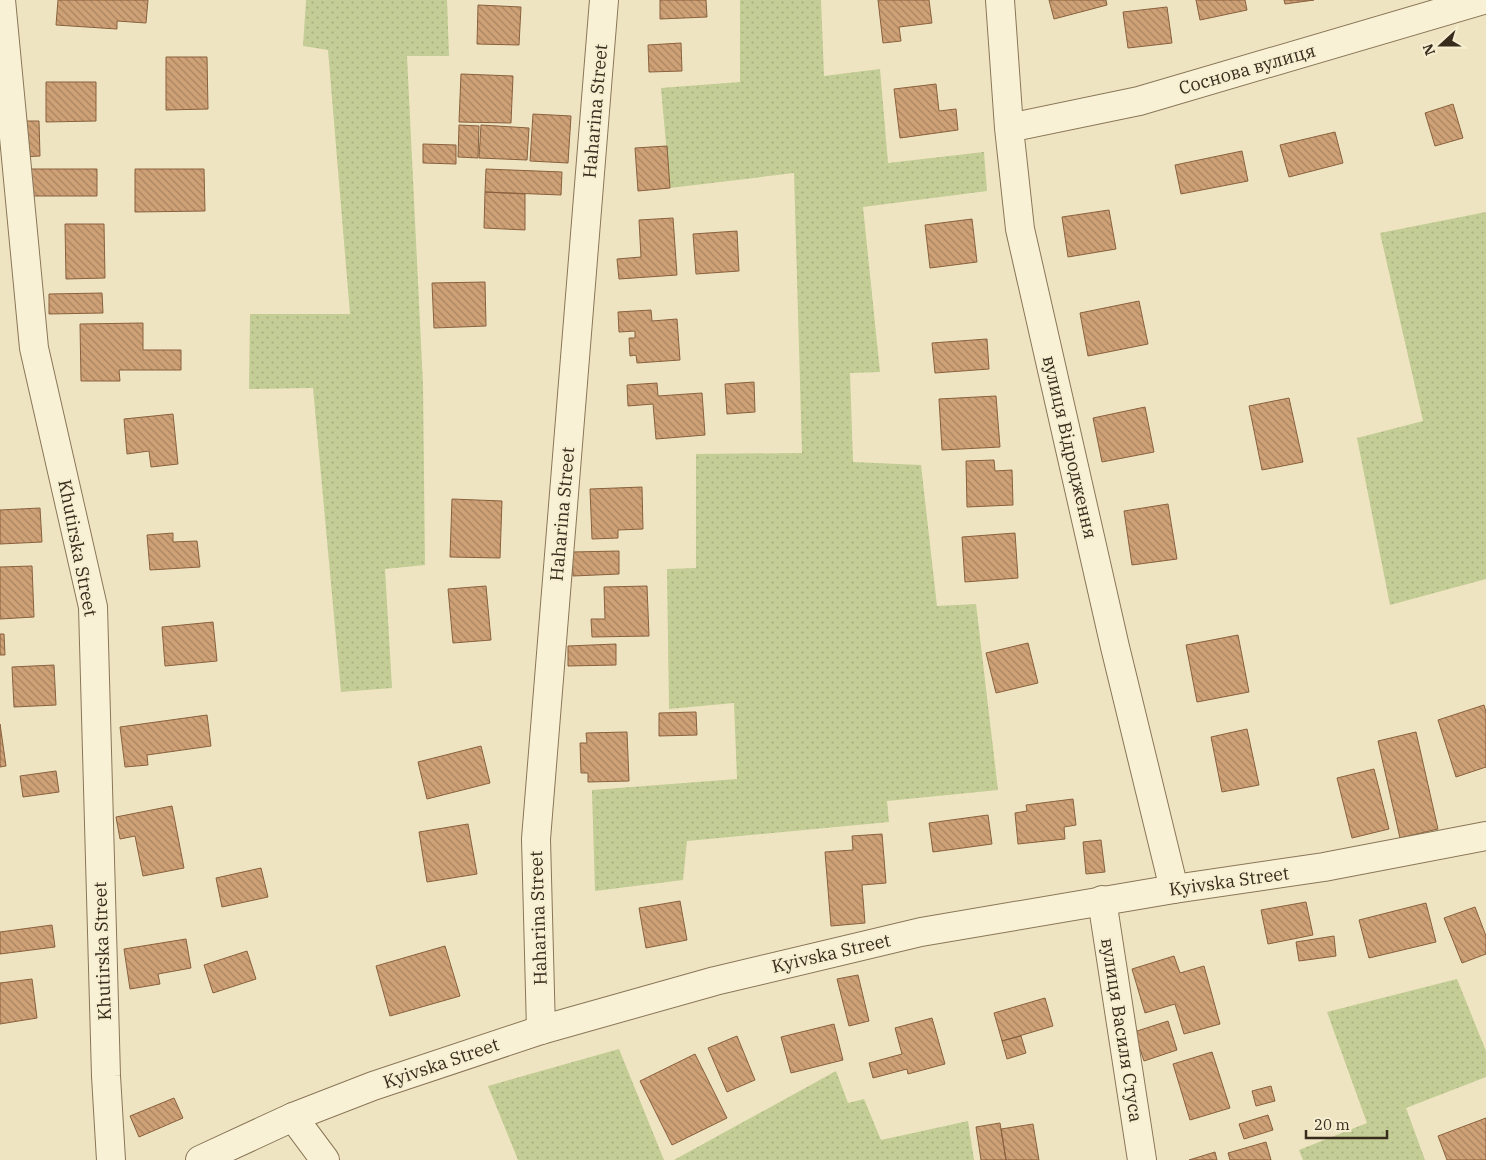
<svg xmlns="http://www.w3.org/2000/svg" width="1486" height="1160" font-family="'IBM Plex Serif',serif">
<defs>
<pattern id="grass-dots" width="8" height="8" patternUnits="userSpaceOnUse" patternTransform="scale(1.25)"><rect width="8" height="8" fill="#c3cd95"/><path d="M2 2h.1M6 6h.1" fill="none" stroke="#a8b080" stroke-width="1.8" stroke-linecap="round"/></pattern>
<pattern id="building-back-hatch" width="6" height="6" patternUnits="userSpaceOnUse" patternTransform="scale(1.25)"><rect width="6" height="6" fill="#cea176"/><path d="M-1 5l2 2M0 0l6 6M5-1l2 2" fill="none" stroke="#a88360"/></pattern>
</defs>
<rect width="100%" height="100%" fill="#efe4c1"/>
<path fill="url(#grass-dots)" d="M306 0H447L449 56H407L423 385 425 565 385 569 392 688 341 692 313 388 249 389 250 314H350L328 50 303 46Z
M740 0H821L824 76 880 69 888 163 984 152 987 191 863 207 880 372 850 373 853 462 921 465 937 606 976 604 998 790 887 801 889 822 687 841 683 880 595 891 592 790 737 779 734 703 669 709 667 569 696 568V454L802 453 794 173 670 188 661 88 740 82Z
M1486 212V579L1390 605 1357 438 1423 421 1380 233Z
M1457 979 1486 1051V1077L1406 1108 1425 1160H1303L1299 1150 1367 1123 1327 1012Z
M619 1049 664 1160H518L488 1086Z
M836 1071 848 1103 864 1099 881 1140 968 1121 974 1160H674Z"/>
<path fill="url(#building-back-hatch)" stroke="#89613e" d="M58 0H148L146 23 117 21V29L56 25Z
M660 0H706L707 17 660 19Z
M878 0H929L932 23 899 27 901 41 883 43Z
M1049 0H1106L1107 5 1054 19Z
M1196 0H1245L1247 10 1200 20Z
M1284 0H1314L1285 4Z
M478 5 521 7 519 45 477 44Z
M1167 7 1172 43 1128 48 1123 12Z
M681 43 682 71 649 72 648 45Z
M166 57H207L208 109 166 110Z
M461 74 513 76 511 123 459 122Z
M46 82H96V121L46 122Z
M936 84 939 111 956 109 958 130 900 138 894 89Z
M1453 104 1463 138 1435 146 1425 113Z
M533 114 571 116 568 163 530 161Z
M20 121H39L40 156 20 157Z
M459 125 479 126 478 158 458 157Z
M481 125 529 128 527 160 479 158Z
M1335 132 1343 163 1289 177 1280 145Z
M423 144 456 145V164L423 163Z
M667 146 670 188 638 191 635 148Z
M1242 151 1248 181 1181 194 1175 165Z
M22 169H97V196H22Z
M135 169H204L205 211 135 212Z
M486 169 562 172 561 195 485 192Z
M485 192 525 194V230L484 228Z
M1109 210 1116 249 1068 257 1062 217Z
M673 218 677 275 619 279 617 259 641 257 639 220Z
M972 219 977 262 930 268 925 225Z
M65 224H104L105 278 66 279Z
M737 231 739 271 696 274 693 234Z
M485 282 486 326 434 328 432 283Z
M102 293 103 313 49 314V294Z
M1139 301 1148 344 1088 356 1080 313Z
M651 310 652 321 677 319 680 360 637 363 636 355 630 356 629 338H635V331L619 332 618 312Z
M143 323V350H181V370H119L120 381H81L80 324Z
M987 339 989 369 935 373 932 343Z
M754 382 755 412 727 414 725 384Z
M657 383 658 396 702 393 705 435 656 439 653 404 628 406 627 385Z
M996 396 1000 447 942 450 939 399Z
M1289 398 1303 462 1262 470 1249 406Z
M1145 407 1154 452 1102 462 1093 418Z
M173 414 178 464 151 467 149 451 127 454 124 419Z
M994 460 995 471 1012 470 1013 505 967 507 966 461Z
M642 487 643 529 618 530V538L592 539 590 489Z
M452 499 502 501 500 558 450 557Z
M1168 504 1177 559 1132 565 1124 511Z
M40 508 42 542 0 544V510Z
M173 533V542L197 541 200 567 150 570 147 535Z
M1015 533 1018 578 965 582 962 537Z
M619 551V574L573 576 572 552Z
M32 566 34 617 0 619V567Z
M486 586 491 640 453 643 448 589Z
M647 586 649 636 592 637 591 619H605L604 587Z
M213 622 217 661 165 666 162 627Z
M0 634H4L5 655H0Z
M1238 635 1249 692 1197 702 1186 645Z
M1028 643 1038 683 996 693 986 653Z
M616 644V665L568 666V646Z
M54 665 56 705 14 707 12 667Z
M1484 705 1486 712V767L1456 777 1438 720Z
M696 712 697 735 659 736V713Z
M207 715 211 746 147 755 148 765 125 767 120 727Z
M0 724 6 766 0 767Z
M1247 729 1259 785 1222 792 1211 737Z
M627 732 629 781 588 782V773H581L580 743H587L586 733Z
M1416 732 1438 829 1400 838 1378 741Z
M481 746 490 783 427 799 418 762Z
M1374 769 1389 829 1352 838 1337 778Z
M56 771 59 792 23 797 20 776Z
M1073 799 1076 825 1064 827 1065 839 1018 844 1015 813 1027 811 1026 805Z
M172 806 184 868 143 876 135 836 120 839 116 817Z
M988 815 992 844 933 852 929 823Z
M468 824 477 874 427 882 419 832Z
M882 834 886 883 862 885 865 923 831 926 825 852 853 850 852 836Z
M1101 840 1105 872 1086 874 1083 842Z
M261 868 268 897 222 907 216 878Z
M680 901 687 940 646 948 639 908Z
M1306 902 1313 935 1268 944 1261 910Z
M1426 903 1436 942 1369 958 1359 920Z
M1475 907 1486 936V954L1462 963 1444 918Z
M52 925 55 947 0 954V932Z
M1334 936 1336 956 1299 961 1296 942Z
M186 939 191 968 158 974 160 984 130 989 124 949Z
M445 946 460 996 390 1016 376 966Z
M247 951 256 979 213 993 204 965Z
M1174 956 1180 973 1204 966 1220 1024 1184 1034 1175 1004 1145 1013 1132 969Z
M858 975 869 1021 849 1026 837 979Z
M32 979 37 1018 0 1024V983Z
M1045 998 1053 1026 1002 1041 994 1013Z
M932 1018 945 1064 908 1074 907 1069 873 1078 869 1063 902 1054 895 1028Z
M1168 1021 1177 1050 1144 1061 1134 1032Z
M834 1024 843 1060 791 1073 781 1037Z
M737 1036 755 1080 727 1092 708 1048Z
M1021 1036 1026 1053 1007 1059 1002 1041Z
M1212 1052 1230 1108 1190 1120 1173 1064Z
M695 1054 727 1118 672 1145 640 1081Z
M1271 1086 1275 1101 1256 1106 1252 1091Z
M174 1098 183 1118 139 1137 130 1116Z
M1268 1115 1273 1130 1244 1139 1239 1124Z
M1486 1118V1160H1447L1438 1136Z
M1000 1123 1006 1160H981L976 1127Z
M1033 1124 1039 1160H1006L1001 1129Z
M1266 1142 1271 1160H1230L1228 1153Z
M1215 1152 1217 1160H1189Z"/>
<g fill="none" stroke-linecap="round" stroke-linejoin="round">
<defs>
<path id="minor" d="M1 0 34 348 93 607 106 1076 111 1160
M1000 0 1009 128 1020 229 1115 647 1174 889
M1009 128 1139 101 1483 0
M1102 900 1142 1160
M541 1030 536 839 604 0
M293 1117 325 1160"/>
<path id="tertiary" d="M200 1160 293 1117 373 1086 541 1030 715 981 921 932 1174 889 1324 867 1486 836"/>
</defs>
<use href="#minor" stroke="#897658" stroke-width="30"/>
<use href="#tertiary" stroke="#897658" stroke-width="30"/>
<use href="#minor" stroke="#f9f1d5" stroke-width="28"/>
<use href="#tertiary" stroke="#f9f1d5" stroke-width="28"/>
</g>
<g text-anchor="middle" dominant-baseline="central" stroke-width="4" stroke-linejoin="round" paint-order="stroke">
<g font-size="18" fill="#382c1d" stroke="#f6eed1">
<text transform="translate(1247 69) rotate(-16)">Соснова вулиця</text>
<text transform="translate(595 111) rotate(-85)">Haharina Street</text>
<text transform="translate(1070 447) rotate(77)">вулиця Відродження</text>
<text transform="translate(562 514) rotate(-85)">Haharina Street</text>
<text transform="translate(78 548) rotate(79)">Khutirska Street</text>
<text transform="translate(1229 881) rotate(-8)">Kyivska Street</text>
<text transform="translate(538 918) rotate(-92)">Haharina Street</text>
<text transform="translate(102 951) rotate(-92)">Khutirska Street</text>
<text transform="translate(831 953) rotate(-13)">Kyivska Street</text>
<text transform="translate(1122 1030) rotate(81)">вулиця Василя Стуса</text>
<text transform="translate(441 1063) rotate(-19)">Kyivska Street</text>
</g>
</g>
<g transform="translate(1441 45) rotate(249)" stroke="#f6eed1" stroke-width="4" paint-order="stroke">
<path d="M0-4L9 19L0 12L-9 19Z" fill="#382c1d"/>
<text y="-8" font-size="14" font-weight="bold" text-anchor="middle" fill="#382c1d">N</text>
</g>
<path d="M1306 1130v8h81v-8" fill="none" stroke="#382c1d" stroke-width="2.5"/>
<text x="1314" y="1130" font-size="15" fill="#382c1d" stroke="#f6eed1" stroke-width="4" paint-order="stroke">20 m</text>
</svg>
